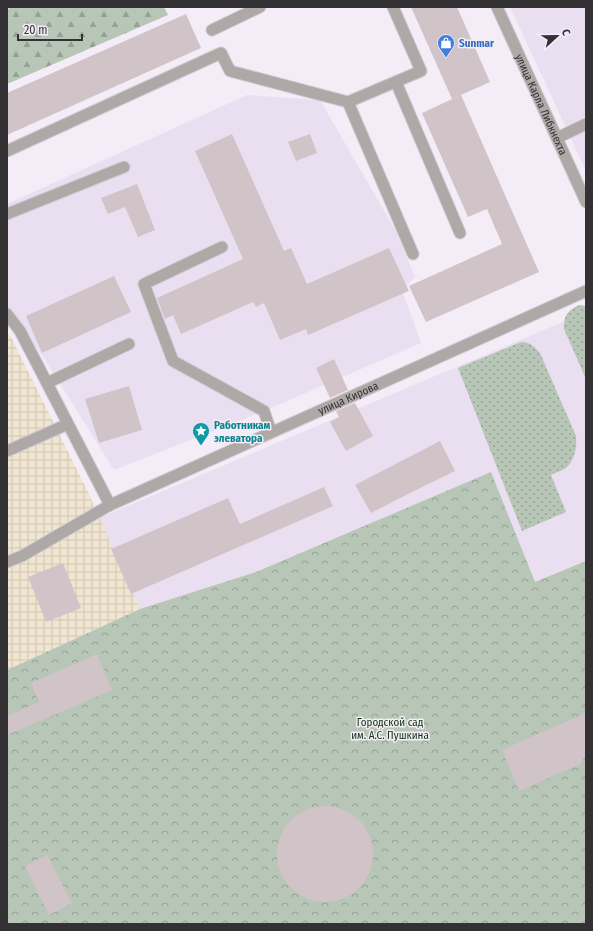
<svg xmlns="http://www.w3.org/2000/svg" width="593" height="931" font-family="'Fira Sans Condensed',sans-serif">
<defs>
<pattern id="industrial-grid" width="8" height="8" patternUnits="userSpaceOnUse"><rect width="8" height="8" fill="#f0e5d0"/><path d="M0 4h8M4 0v8" fill="none" stroke="#cec5b3"/></pattern>
<pattern id="grass-dots" width="8" height="8" patternUnits="userSpaceOnUse"><rect width="8" height="8" fill="#b7c6b7"/><path d="M2 2h.1M6 6h.1" fill="none" stroke="#96a196" stroke-width="1.8" stroke-linecap="round"/></pattern>
<pattern id="forest-firs" width="22" height="20" patternUnits="userSpaceOnUse"><rect width="22" height="20" fill="#b7c6b7"/><path d="M5 1l3.5 6h-7zM16 11l3.5 6h-7z" fill="#96a196"/></pattern>
<pattern id="park-crowns" width="20" height="18" patternUnits="userSpaceOnUse"><rect width="20" height="18" fill="#b7c6b7"/><path d="M2 6a3 3 0 1 1 6 0M12 15a3 3 0 1 1 6 0" fill="none" stroke="#96a196"/></pattern>
</defs>
<rect width="100%" height="100%" fill="#f4edf7"/>
<path fill="#eadff0" d="M510 7H586V171Z
M247 95 320 100 397 233 415 277 402 290 421 343 264 411 114 470 43 357 7 306V204Z
M586 309V562L534 583 487 474 255 573 141 611 99 518 584 313Z"/>
<path fill="url(#industrial-grid)" d="M7 331 12 339 88 492 140 609 7 670Z"/>
<path fill="url(#grass-dots)" d="M580 305 586 306V379L564 329C563 317 568 309 580 305Z
M521 342C530 342 534 346 540 353L576 436C577 446 575 458 568 466 565 470 556 472 551 475L566 512 522 531 458 368Z"/>
<path fill="url(#forest-firs)" d="M14 7H52L56 8 58 7H164L168 15 7 84V9Z"/>
<path fill="url(#park-crowns)" d="M491 472 535 582 586 561V924H7V670L140 609 256 572Z"/>
<path fill="#d0c4c9" d="M411 7H457L490 82 452 99Z
M186 14 201 48 7 135V93Z
M461 95 539 272 426 322 409 286 502 244 487 209 468 217 422 113Z
M232 134 284 251 291 248 307 284 389 248 409 291 308 335 306 329 280 340 264 303 256 307 253 302 181 334 173 315 165 319 157 298 243 259 195 151Z
M310 134 317 153 296 161 288 142Z
M137 184 155 230 138 237 125 207 108 214 101 198Z
M114 276 131 312 42 353 26 316Z
M334 359 348 390 330 398 316 368Z
M129 386 142 430 99 443 85 399Z
M355 403 373 436 346 451 330 422 339 417 336 411Z
M440 441 455 471 410 493 371 513 355 485Z
M324 487 333 506 131 594 111 549 228 498 240 524Z
M63 563 81 608 46 622 28 577Z
M97 654 112 690 7 735V716L39 702 31 683Z
M586 713V752L582 763 519 791 502 750Z
M277 854a48 48 0 1 1 96 0a48 48 0 1 1-96 0Z
M47 855 72 903 49 915 25 866Z"/>
<g fill="none" stroke-linecap="round" stroke-linejoin="round">
<defs>
<path id="service" d="M212 30 260 7
M396 82 460 233
M348 102 413 254
M557 138 586 124
M7 151 221 53 230 71 348 102 421 71 393 7
M7 214 124 167
M222 247 144 284 173 361 264 411 271 432
M7 314 20 331 110 505 22 556 7 562
M47 383 129 344
M7 451 68 424"/>
<g id="minor">
<path id="s1" d="M497 7 586 202"/>
<path id="s2" d="M110 505 586 291"/>
</g>
</defs>
<use href="#service" stroke="#d1cbd4" stroke-width="13"/>
<use href="#minor" stroke="#d1cbd4" stroke-width="13"/>
<use href="#service" stroke="#aea8a6" stroke-width="11"/>
<use href="#minor" stroke="#aea8a6" stroke-width="11"/>
</g>
<defs>
<symbol id="shop-pin" viewBox="-11 -11 22 30"><path d="M0 17L-7.5 6A9.5 9.5 0 1 1 7.5 6Z" fill="#3f7fe0" stroke="#f4edf7"/><path d="M-5-2.5h2.3a2.7 3.5 0 0 1 5.4 0H5L5.5 6h-11ZM-1.5-2.5h3a1.5 2.3 0 0 0-3 0Z" fill="#fff"/></symbol>
<symbol id="sight-pin" viewBox="-11 -11 22 30"><path d="M0 17L-7.5 6A9.5 9.5 0 1 1 7.5 6Z" fill="#0f9aa8" stroke="#f4edf7"/><path d="M0-6L1.8-2.2L6-1.7L2.9 1.2L3.7 5.4L0 3.3L-3.7 5.4L-2.9 1.2L-6-1.7L-1.8-2.2Z" fill="#fff"/></symbol>
</defs>
<g fill-rule="evenodd">
<use href="#shop-pin" x="436" y="33" width="20" height="27"/>
<use href="#sight-pin" x="191" y="421" width="20" height="27"/>
</g>
<g text-anchor="middle" dominant-baseline="central" stroke-width="3" stroke-linejoin="round" paint-order="stroke">
<g font-size="11" font-weight="bold" fill="#366cbe" stroke="#f4edf7" text-anchor="start">
<text x="459" y="43">Sunmar</text>
</g>
<g font-size="11" fill="#343135" stroke="#f4edf7">
<text stroke="none"><textPath href="#s1" startOffset="107">улица Карла Либкнехта</textPath></text>
<text stroke="none"><textPath href="#s2" startOffset="261">улица Кирова</textPath></text>
</g>
<g font-size="11" font-weight="bold" fill="#0d838f" stroke="#f4edf7" text-anchor="start">
<text x="214" y="425">Работникам<tspan x="214" dy="13">элеватора</tspan></text>
</g>
<g font-size="11" fill="#0a3412" stroke="#f4edf7">
<text x="390" y="722">Городской сад<tspan x="390" dy="13">им. А.С. Пушкина</tspan></text>
</g>
</g>
<rect width="593" height="931" fill="none" stroke="#343135" stroke-width="16"/>
<g transform="translate(557 36) rotate(68)" stroke="#f4edf7" stroke-width="3" paint-order="stroke">
<path d="M0-3L7 15L0 10L-7 15Z" fill="#343135"/>
<text y="-6" font-size="11" font-weight="bold" text-anchor="middle" fill="#343135">С</text>
</g>
<path d="M18 34v6h64v-6" fill="none" stroke="#343135" stroke-width="2"/>
<text x="24" y="34" font-size="12" fill="#343135" stroke="#f4edf7" stroke-width="3" paint-order="stroke">20 m</text>
</svg>
